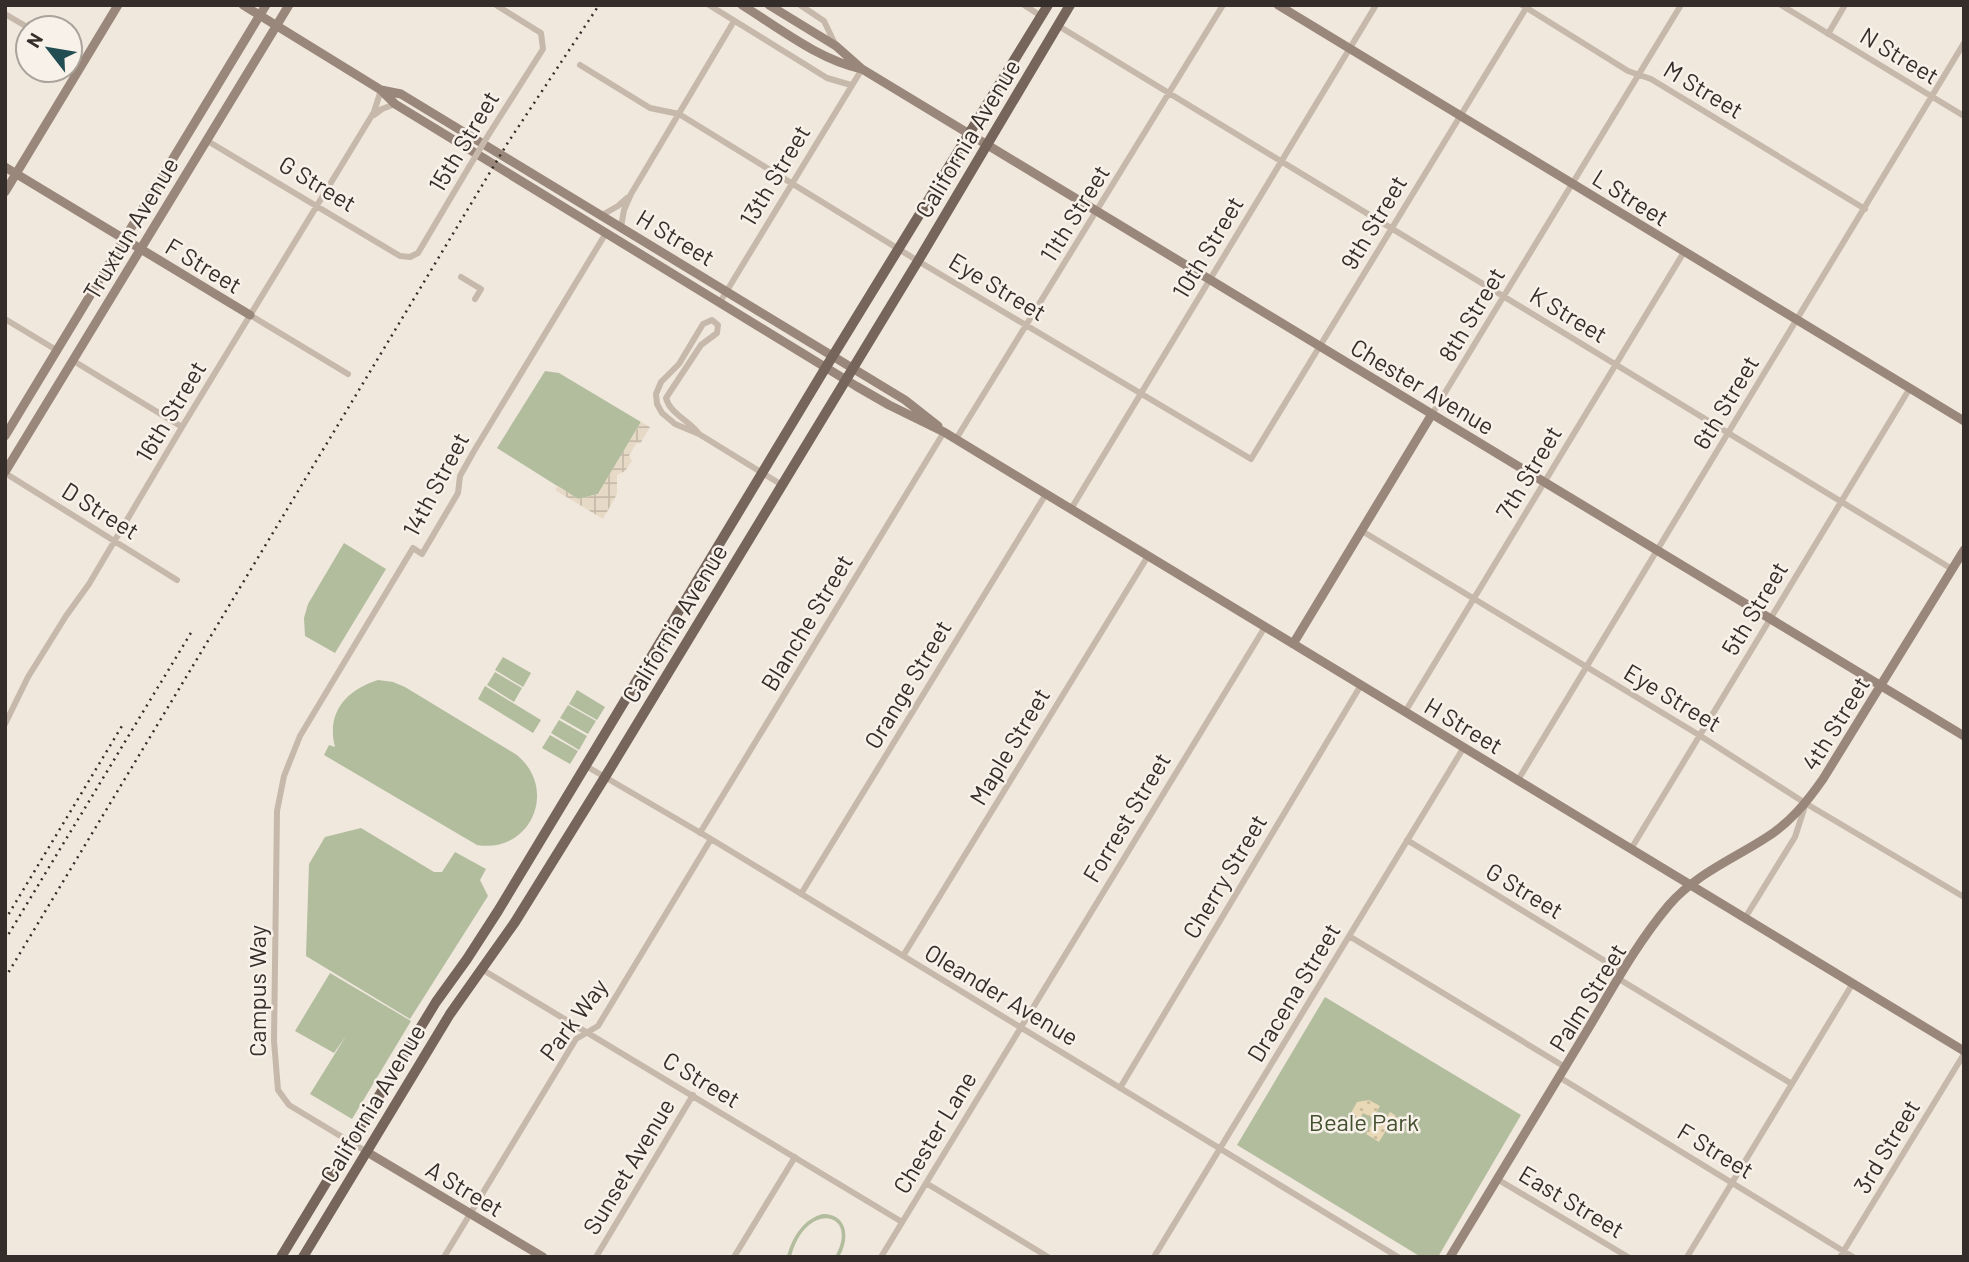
<svg xmlns="http://www.w3.org/2000/svg" width="1969" height="1262" font-family="Barlow,sans-serif">
<defs>
<pattern id="sand-dots" width="8" height="8" patternUnits="userSpaceOnUse" patternTransform="scale(1.75)"><rect width="8" height="8" fill="#e8d8b6"/><path d="M2 2h.1M6 6h.1" fill="none" stroke="#c8ba9c" stroke-width="1.8" stroke-linecap="round"/></pattern>
<pattern id="plaza-grid" width="8" height="8" patternUnits="userSpaceOnUse" patternTransform="scale(1.75)"><rect width="8" height="8" fill="#e6d9c5"/><path d="M0 4h8M4 0v8" fill="none" stroke="#c6bba9"/></pattern>
</defs>
<rect width="100%" height="100%" fill="#f0e7dd"/>
<path fill="#b2bd9e" d="M545 371 559 373 641 422 598 494 578 499 497 448Z
M344 543 386 569 335 653 305 636 304 618 308 604Z
M503 657 531 673 523 687 495 670Z
M495 672 522 688 514 702 487 685Z
M378 680 393 682 405 687 517 755C559 790 530 854 477 845L324 755 329 745 335 747C326 713 346 690 378 680Z
M485 686 541 720 533 733 478 699Z
M577 690 605 707 597 720 569 704Z
M568 705 596 721 588 734 560 718Z
M559 720 587 736 579 750 551 733Z
M550 735 578 751 570 764 542 748Z
M361 828 434 872H442L455 852 486 869 480 880 488 896 410 1019 306 956 309 864 325 837Z
M330 973 411 1021 352 1119 310 1094 346 1036 334 1053 295 1031Z
M1325 997 1521 1115 1438 1257H1421L1237 1145Z
M823 1214C848 1214 850 1239 839 1257H835C861 1211 805 1200 791 1257H787C791 1239 804 1218 823 1214Z"/>
<path fill="url(#sand-dots)" d="M1369 1100 1380 1106 1373 1118 1363 1113 1355 1127 1346 1122 1357 1102Z
M1390 1112 1403 1120 1396 1132 1388 1127 1379 1142 1366 1134 1374 1121 1382 1126Z"/>
<path fill="url(#plaza-grid)" d="M641 422 650 427 640 444 637 442 629 456 632 461 625 471 617 475V494L603 519 555 490 558 486 578 499 598 494Z"/>
<g fill="none" stroke-linecap="round" stroke-linejoin="round">
<path stroke="#c6b8aa" stroke-width="6" d="M709 5 827 78 851 85
M800 5 824 21 835 44
M1024 5 1041 16
M1522 5 1628 71 1651 79 1865 209
M1781 5 1964 116
M5 14 29 28
M1057 25 1952 569
M1828 34 1845 5
M70 53 84 62
M580 65 650 108 679 114 918 261 1251 459 1528 5
M374 115 382 109 395 104
M489 134 543 49 541 33 496 5
M206 140 400 256 410 257 418 253 469 167
M602 215 618 206 627 198
M621 227 624 210 631 194 734 21
M461 277 481 289 475 299
M720 302 862 69
M250 315 348 374
M5 319 58 351
M72 360 182 427
M1432 414 1681 5
M699 434C690 421 670 414 666 398L701 345 717 333 718 325 712 320 703 324 679 364 661 382 656 394 657 404 662 413 675 424 699 434 782 485
M956 439 1223 5
M5 473 177 580
M1071 509 1376 5
M1362 531 1699 735 1805 803 1964 897
M1405 712 1684 252
M5 724 28 677 66 616 89 584 182 427 374 112 381 90
M586 766 711 839 1398 1257
M1518 780 1964 43
M700 833 944 432
M1407 840 1623 972
M1631 849 1910 388
M801 894 1046 494
M1745 918 1795 837 1805 806
M1349 936 1565 1067
M903 956 1148 556
M483 970 902 1222
M1619 979 1792 1084
M1559 1077 1853 1257
M1120 1088 1361 685
M367 1152 289 1105 278 1090 274 1041 277 811 284 776 300 736 413 548 422 554 458 493 460 476 474 451 606 233
M1497 1179 1628 1257
M926 1183 1048 1257
M444 1257 576 1039 598 1026 711 839
M596 1257 693 1095
M734 1257 795 1157
M881 1257 1265 627
M1154 1257 1464 747
M1687 1257 1853 983
M1840 1257 1964 1054"/>
<path stroke="#9a877b" stroke-width="9" d="M243 5 381 90 395 104 856 386 889 405 944 432 1964 1051
M742 5C779 28 819 60 862 69
M769 5 836 46 862 69 1964 736
M1278 5 1964 421
M381 90 401 94 905 400 938 426
M5 167 250 315
M5 192 118 5
M5 436 266 5
M5 472 289 5
M1293 644 1432 414
M367 1152 543 1257
M1450 1257C1495 1183 1540 1109 1585 1034 1611 991 1636 944 1669 905 1695 875 1731 860 1764 839 1789 824 1807 802 1823 779L1964 550"/>
<path stroke="#75655b" stroke-width="10" d="M281 1257 436 1002 467 959 498 911 826 367 1048 5
M303 1257 450 1014 515 922 605 777 918 261 1070 5"/>
<path stroke="#352d29" stroke-width="2.5" stroke-dasharray="2 5" stroke-linecap="butt" d="M5 920 122 726
M5 940 192 631
M5 978 507 144 599 5"/>
<path stroke="#c6b8aa" stroke-width="6" d="M469 167 489 134"/>
</g>
<g text-anchor="middle" dominant-baseline="central" stroke-width="5" stroke-linejoin="round" paint-order="stroke">
<g font-size="24" fill="#352d29" stroke="#f8f1e9">
<text transform="translate(1900 55) rotate(31)">N Street</text>
<text transform="translate(1704 89) rotate(31)">M Street</text>
<text transform="translate(967 138) rotate(-59)">California Avenue</text>
<text transform="translate(463 141) rotate(-59)">15th Street</text>
<text transform="translate(774 175) rotate(-59)">13th Street</text>
<text transform="translate(318 183) rotate(31)">G Street</text>
<text transform="translate(1631 197) rotate(32)">L Street</text>
<text transform="translate(1074 213) rotate(-58)">11th Street</text>
<text transform="translate(1373 222) rotate(-59)">9th Street</text>
<text transform="translate(130 228) rotate(-59)">Truxtun Avenue</text>
<text transform="translate(676 237) rotate(31)">H Street</text>
<text transform="translate(1207 247) rotate(-59)">10th Street</text>
<text transform="translate(204 265) rotate(31)">F Street</text>
<text transform="translate(998 286) rotate(31)">Eye Street</text>
<text transform="translate(1471 314) rotate(-59)">8th Street</text>
<text transform="translate(1569 314) rotate(31)">K Street</text>
<text transform="translate(1423 386) rotate(31)">Chester Avenue</text>
<text transform="translate(1725 402) rotate(-59)">6th Street</text>
<text transform="translate(170 411) rotate(-59)">16th Street</text>
<text transform="translate(1528 472) rotate(-59)">7th Street</text>
<text transform="translate(435 484) rotate(-62)">14th Street</text>
<text transform="translate(101 510) rotate(32)">D Street</text>
<text transform="translate(1754 608) rotate(-59)">5th Street</text>
<text transform="translate(806 622) rotate(-59)">Blanche Street</text>
<text transform="translate(674 623) rotate(-59)">California Avenue</text>
<text transform="translate(907 684) rotate(-59)">Orange Street</text>
<text transform="translate(1673 697) rotate(31)">Eye Street</text>
<text transform="translate(1835 723) rotate(-58)">4th Street</text>
<text transform="translate(1464 725) rotate(31)">H Street</text>
<text transform="translate(1009 746) rotate(-59)">Maple Street</text>
<text transform="translate(1126 817) rotate(-59)">Forrest Street</text>
<text transform="translate(1224 876) rotate(-59)">Cherry Street</text>
<text transform="translate(1525 890) rotate(31)">G Street</text>
<text transform="translate(256 991) rotate(-90)">Campus Way</text>
<text transform="translate(1293 992) rotate(-59)">Dracena Street</text>
<text transform="translate(1002 994) rotate(31)">Oleander Avenue</text>
<text transform="translate(1587 997) rotate(-58)">Palm Street</text>
<text transform="translate(573 1019) rotate(-53)">Park Way</text>
<text transform="translate(702 1079) rotate(31)">C Street</text>
<text transform="translate(372 1103) rotate(-59)">California Avenue</text>
<text transform="translate(934 1132) rotate(-59)">Chester Lane</text>
<text transform="translate(1886 1146) rotate(-59)">3rd Street</text>
<text transform="translate(1716 1150) rotate(31)">F Street</text>
<text transform="translate(628 1166) rotate(-59)">Sunset Avenue</text>
<text transform="translate(465 1188) rotate(31)">A Street</text>
<text transform="translate(1572 1201) rotate(31)">East Street</text>
</g>
<g font-size="24" fill="#43502f" stroke="#f8f1e9">
<text x="1364" y="1121">Beale Park</text>
</g>
</g>
<rect width="1969" height="1262" fill="none" stroke="#352d29" stroke-width="14"/>
<g transform="translate(49 49) rotate(301)"><circle r="33" fill="#f8f1e9" stroke="#aaa39c" stroke-width="2"/>
<path d="M0-5L12 26L0 18L-12 26Z" fill="#224d52"/>
<text y="-10" font-size="19" font-weight="bold" text-anchor="middle" fill="#352d29">N</text>
</g>
</svg>
